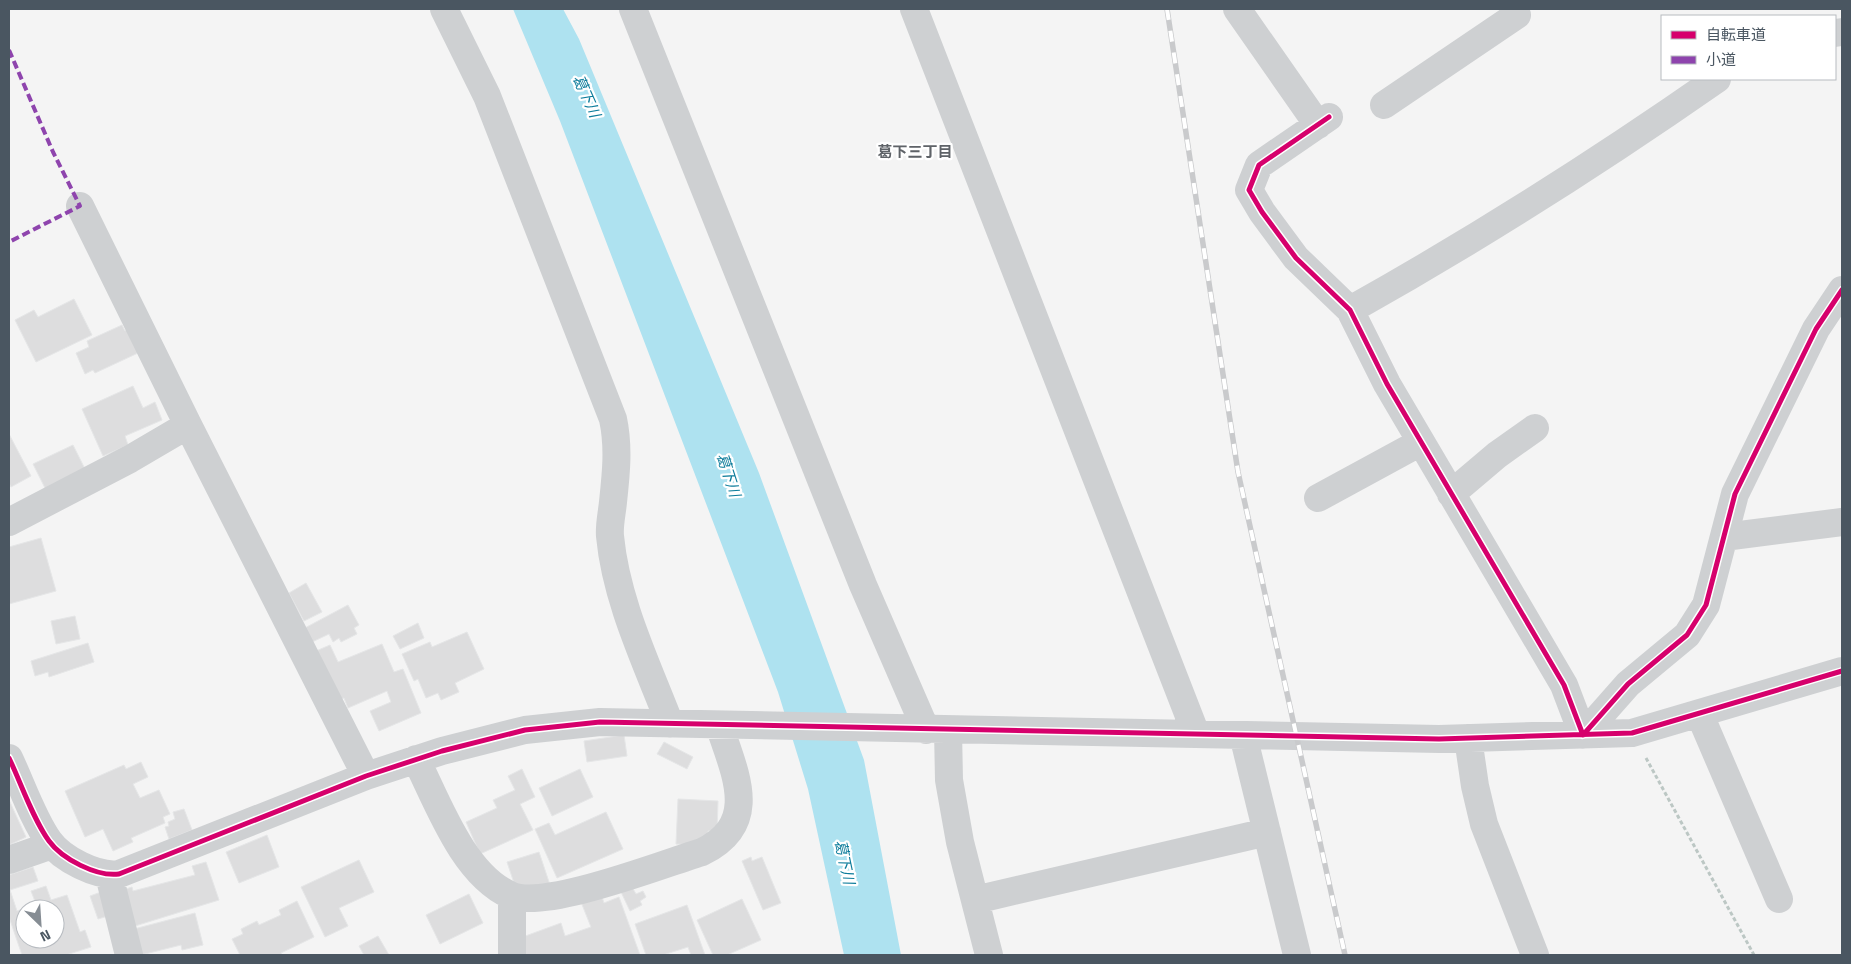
<svg xmlns="http://www.w3.org/2000/svg" width="1851" height="964" font-family="'Titillium Web','Noto Sans JP',sans-serif">
<rect width="100%" height="100%" fill="#f4f4f4"/>
<path fill="#aee2f0" d="M513 9H563L579 39 759 473 864 760 901 955H844L808 789 778 692 560 121Z"/>
<path fill="#ddddde" stroke="#e5e6e7" fill-rule="evenodd" d="M74 299 92 335 36 362 15 320 34 310 38 317Z
M122 325 125 331 130 328 138 353 95 373 93 370 85 374 76 353 89 347 87 341Z
M133 386 143 408 155 402 162 420 125 436 128 445 103 456 82 409Z
M9 434 31 476 11 487 9 483Z
M73 445 86 471 46 490 33 464Z
M41 538 56 591 9 604V547Z
M306 583 322 612 304 621 289 593Z
M348 605 359 625 354 628 357 634 341 642 339 638 333 642 329 634 310 643 303 629Z
M75 616 80 639 56 644 51 621Z
M418 623 424 638 400 649 393 636Z
M467 632 484 669 455 683 459 692 441 700 438 693 426 698 418 679 414 681 402 654 430 642 432 647Z
M88 643 94 662 49 677 48 672 35 676 31 661Z
M382 644 394 672 403 669 421 713 379 731 370 711 391 702 387 691 348 708 344 698 337 700 316 651 330 645 338 662Z
M624 735 627 756 587 762 584 741Z
M664 742 693 757 687 769 657 754Z
M141 762 148 777 133 784 140 798 159 790 170 814 163 817 165 823 131 838 133 842 113 851 103 829 85 837 65 791 124 765 126 769Z
M522 769 535 797 520 804 533 830 480 854 466 822 497 808 493 800 515 790 508 776Z
M580 769 593 797 552 816 539 788Z
M678 799 718 801 717 831H708V840L698 845 676 844Z
M9 800 26 837 9 845Z
M184 809 192 830 169 839 165 827 169 826 168 822 175 819 173 812Z
M606 812 623 849 557 878 535 829 549 823 555 835Z
M267 835 279 867 239 883 226 852Z
M539 852 551 888 518 895 507 862Z
M751 857 752 861 762 857 781 903 763 910 742 861Z
M359 860 374 892 339 908 348 926 325 937 301 887Z
M206 862 219 900 135 926 123 890 132 887 133 891 195 875 192 866Z
M33 867 38 881 10 890 17 911 36 904 31 891 46 886 51 900 67 895 80 932 85 930 91 947 66 955H22L9 917V875ZM25 909H55V939H25Z
M632 887 636 894 643 891 646 897 640 901 642 905 630 911 621 892Z
M101 892 108 916 98 919 90 896Z
M469 894 483 923 440 944 426 915Z
M601 894 604 903 619 897 640 955H526L520 938 561 923 565 936 591 927 581 902Z
M742 899 761 940 727 955H713L697 920Z
M297 901 314 937 281 953 282 955H240L232 939 243 934 241 929 257 921 259 925 281 915 279 910Z
M687 905 705 955H691L688 947 663 955H646L635 924Z
M195 913 203 945 182 950 181 945 141 955 134 929Z
M378 936 389 955H364L359 946Z"/>
<g fill="none" stroke-linecap="round" stroke-linejoin="round">
<path stroke="#bcc7c4" stroke-width="3" stroke-dasharray="4 2.5" stroke-linecap="butt" d="M1646 758 1754 955"/>
<path stroke="#ced0d2" stroke-width="28" d="M444 9 487 96 613 419C619 447 616 474 613 502 612 513 609 525 610 536 616 601 647 664 670 724
M633 9 863 585 926 730
M914 9 1196 734
M1237 9 1318 125
M1835 33 1842 32
M1384 105 1517 15 1514 9
M1329 117 1259 165 1249 190 1262 212 1296 258 1350 310 1387 384 1564 685 1583 735 1628 684 1687 635 1706 605 1735 494 1816 329 1842 290
M80 206 188 425 366 776
M1350 310C1477 239 1598 162 1717 79
M1451 494 1497 455 1535 428
M1318 498 1421 442
M9 522 130 459 188 425
M1724 537 1842 522
M1700 715 1779 899
M948 730 949 780 960 842 989 955
M1243 735 1297 955
M1468 738 1475 786 1484 824 1535 955
M9 758C21 783 33 819 49 841 62 859 97 877 119 874L366 776 442 751 525 730 600 722 1439 739 1632 733 1842 671
M416 759C438 803 463 874 510 895 543 911 663 864 702 852 761 823 735 774 719 725
M9 860 52 845
M109 875 129 955
M975 900 1267 832
M512 955V896"/>
<defs>
<path id="rail" d="M1167 9 1238 472 1345 955"/>
</defs>
<use href="#rail" stroke="#c9cacc" stroke-width="5.5"/>
<use href="#rail" stroke="#fff" stroke-width="4" stroke-dasharray="11" stroke-linecap="butt"/>
<path stroke="#8e44ad" stroke-width="4" stroke-dasharray="8 4" stroke-linecap="butt" d="M9 50 53 152 80 206 9 242"/>
<defs>
<path id="cycleway" d="M1329 117 1259 165 1249 190 1262 212 1296 258 1350 310 1387 384 1564 685 1583 735 1628 684 1687 635 1706 605 1735 494 1816 329 1842 290
M9 758C21 783 33 819 49 841 62 859 97 877 119 874L366 776 442 751 525 730 600 722 1439 739 1632 733 1842 671"/>
</defs>
<use href="#cycleway" stroke="#fff" stroke-width="8"/>
<use href="#cycleway" stroke="#d6006c" stroke-width="5"/>
</g>
<g text-anchor="middle" dominant-baseline="central" stroke-width="4.5" stroke-linejoin="round" paint-order="stroke">
<g font-size="15" font-style="italic" fill="#0c7c9b" stroke="#fff">
<text transform="translate(587 96) rotate(66)">葛下川</text>
<text transform="translate(729 475) rotate(72)">葛下川</text>
<text transform="translate(845 862) rotate(78)">葛下川</text>
</g>
<g font-size="15" font-weight="bold" fill="#5f6368" stroke="#fff">
<text x="915" y="151">葛下三丁目</text>
</g>
</g>
<rect width="1851" height="964" fill="none" stroke="#4a5661" stroke-width="20"/>
<rect x="1661" y="15" width="175" height="65" fill="#ffffff" stroke="#b7bbc0"/>
<rect x="1671" y="31" width="25" height="8" fill="#d6006c" stroke="#b7bbc0"/>
<text x="1706" y="40" font-size="15" fill="#4a5661">自転車道</text>
<rect x="1671" y="56" width="25" height="8" fill="#8e44ad" stroke="#b7bbc0"/>
<text x="1706" y="65" font-size="15" fill="#4a5661">小道</text>
<g transform="translate(40 924) rotate(155)"><circle r="24" fill="#ffffff" stroke="#b7bbc0"/>
<path d="M0-4L9 19L0 12L-9 19Z" fill="#868d94"/>
<text y="-8" font-size="14" font-weight="bold" text-anchor="middle" fill="#4a5661">N</text>
</g>
</svg>
